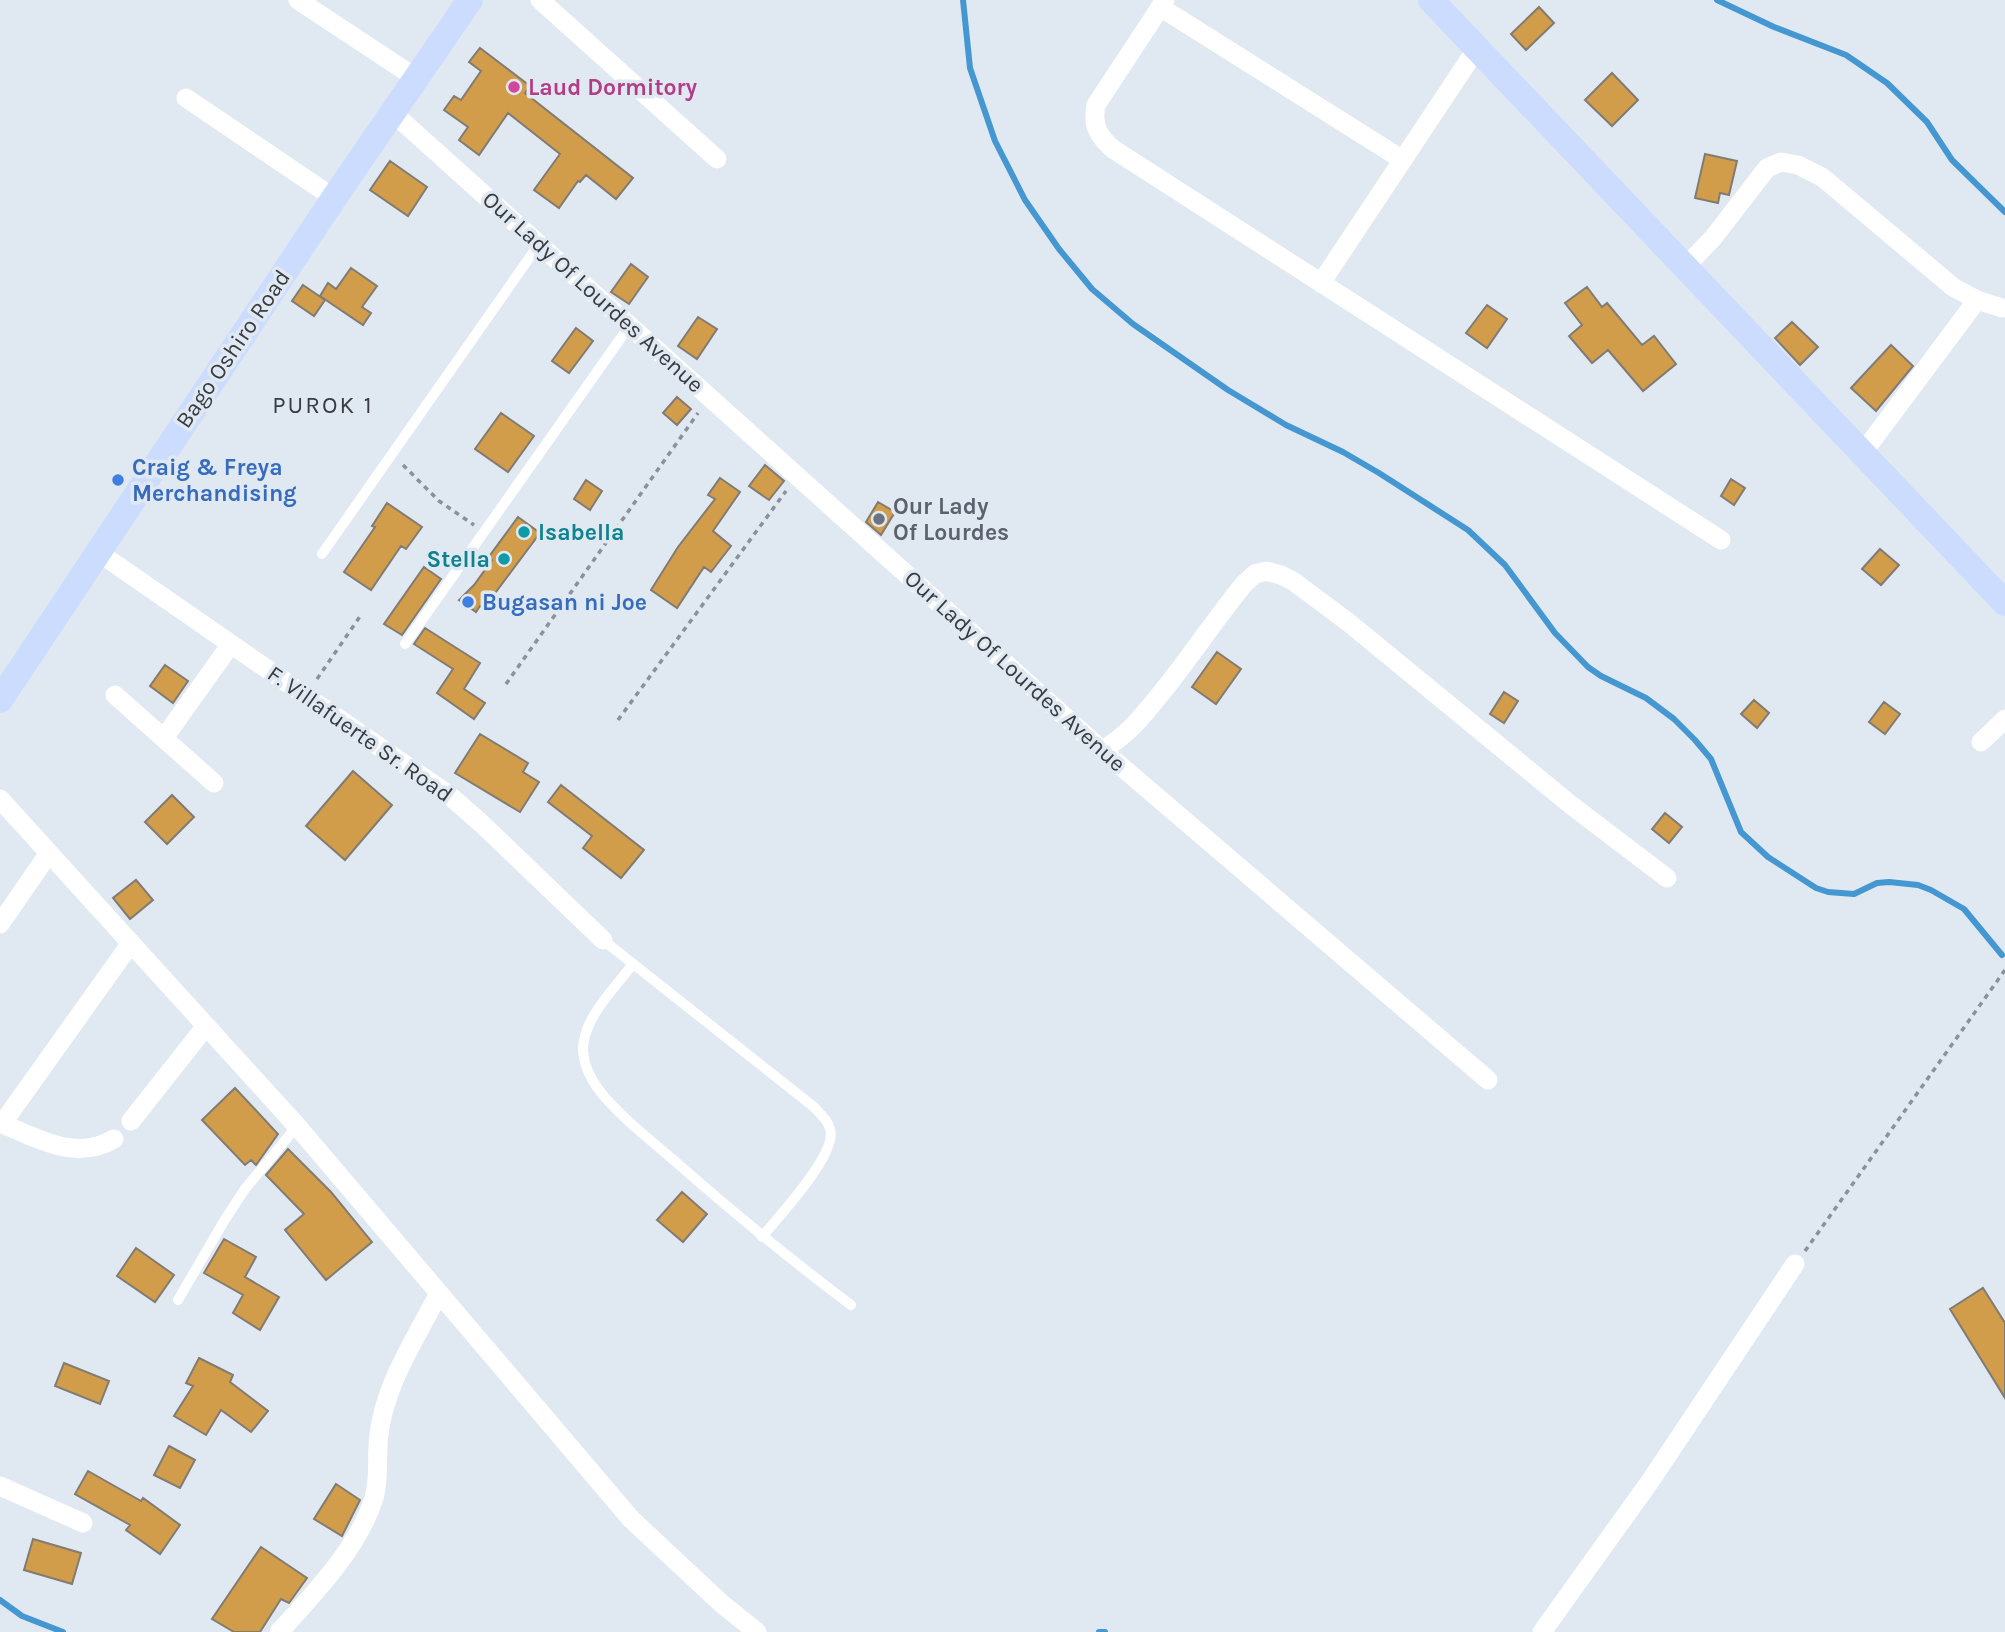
<svg xmlns="http://www.w3.org/2000/svg" width="2005" height="1632" font-family="Karla,sans-serif">
<rect width="100%" height="100%" fill="#e0e8f2"/>
<g fill="none" stroke-linecap="round" stroke-linejoin="round">
<path stroke="#4497d0" stroke-width="6" d="M963 0 970 68 995 141 1025 200 1059 249 1092 289 1133 324 1228 390 1286 425 1343 452 1379 473 1468 530 1505 565 1555 633 1588 667 1601 676 1646 698 1674 719 1695 740 1711 759 1741 832 1768 857 1816 888 1828 892 1854 894 1877 883 1889 882 1918 885 1931 890 1964 909 2002 955
M1717 0 1774 27 1846 55 1887 83 1927 122 1952 160 2005 212
M0 1600 22 1616 63 1632
M1099 1632H1105"/>
</g>
<path fill="#d19d4b" stroke="#827b72" stroke-width="2" d="M1539 7 1554 23 1526 50 1511 34Z
M480 48 530 86 525 93 633 178 616 199 586 175 580 182 578 181 559 208 534 190 560 154 508 113 479 155 459 140 468 127 444 110 454 96 461 100 481 71 469 62Z
M1612 73 1638 100 1612 126 1585 100Z
M1705 154 1737 161 1729 195 1720 193 1718 203 1695 198Z
M390 161 427 187 408 216 370 190Z
M631 264 648 277 629 304 611 292Z
M351 268 377 286 362 307 371 313 363 325 320 296 328 283 336 289Z
M303 285 325 300 314 316 292 301Z
M1587 287 1602 307 1607 303 1642 345 1654 336 1676 364 1643 391 1608 350 1592 363 1569 336 1582 325 1565 303Z
M1487 305 1507 319 1487 348 1466 333Z
M698 317 717 329 697 359 678 346Z
M1792 322 1818 347 1800 365 1775 338Z
M576 328 593 341 569 373 552 361Z
M1891 345 1913 366 1876 411 1851 388Z
M677 397 691 409 677 425 663 413Z
M501 413 534 436 508 472 475 449Z
M765 465 784 481 769 500 749 486Z
M720 478 740 492 713 531 731 546 711 572 704 567 677 608 651 590 678 547 715 499 708 495Z
M1731 479 1745 488 1734 505 1721 496Z
M586 480 602 491 590 510 574 499Z
M878 502 895 512 881 535 866 522Z
M387 503 422 527 406 549 401 546 371 590 344 572 375 527 372 526Z
M518 517 540 533 484 608 480 606 476 612 459 600 474 585 492 560 488 558Z
M1880 549 1899 565 1881 585 1862 569Z
M424 567 441 579 402 635 384 624Z
M425 628 480 663 464 689 485 703 474 719 437 693 453 669 414 644Z
M1217 652 1241 669 1216 704 1192 687Z
M165 665 188 681 173 703 150 686Z
M1504 692 1518 701 1504 723 1490 714Z
M1754 700 1769 713 1757 728 1741 714Z
M1884 702 1900 714 1885 734 1869 722Z
M480 734 528 763 523 772 539 782 520 812 455 773Z
M353 771 392 805 345 860 306 826Z
M561 785 644 850 621 878 583 848 592 836 548 802Z
M172 795 194 817 167 844 145 822Z
M1665 813 1682 827 1669 843 1652 829Z
M136 880 153 900 130 919 113 898Z
M235 1088 278 1134 256 1165 251 1160 245 1165 202 1120Z
M288 1149 331 1192 372 1242 326 1280 285 1230 304 1214 266 1175Z
M682 1192 707 1214 683 1242 657 1220Z
M224 1239 256 1257 245 1277 279 1297 260 1330 233 1313 243 1295 204 1273Z
M136 1248 174 1275 155 1302 117 1276Z
M1983 1288 2005 1323V1398L1950 1309Z
M199 1358 233 1375 230 1382 268 1411 251 1432 221 1410 206 1435 174 1416 193 1386 186 1383Z
M64 1363 109 1381 100 1404 55 1386Z
M169 1446 195 1460 180 1488 154 1475Z
M88 1471 141 1501 143 1498 180 1525 160 1554 126 1530 130 1525 75 1494Z
M336 1484 360 1500 342 1536 314 1519Z
M33 1539 81 1553 72 1584 24 1570Z
M261 1547 307 1578 289 1603 281 1599 260 1632H234L212 1619Z"/>
<g fill="none" stroke-linecap="round" stroke-linejoin="round">
<path stroke="#8b9198" stroke-width="3.5" stroke-dasharray="5 5" stroke-linecap="butt" d="M403 465 439 501 474 525
M317 679 361 615
M506 684 698 413
M618 720 786 491
M1805 1251 2005 970"/>
<path stroke="#fff" stroke-width="10" d="M322 554 539 244
M405 644 630 325
M603 940 814 1107C820 1114 828 1120 830 1129 838 1154 778 1217 762 1237
M633 964C615 988 582 1019 583 1051 584 1066 590 1078 599 1090 618 1115 653 1142 677 1163 734 1213 791 1260 851 1305
M178 1300 224 1221 245 1189 297 1126"/>
<path stroke="#fff" stroke-width="19" d="M298 0 416 78
M540 0 717 159
M1165 0 1096 105C1092 125 1098 136 1113 149L1721 540
M1160 7 1403 160
M186 98 334 198
M393 113 1102 750 1488 1080
M1685 267 1713 238 1767 168 1781 162 1798 165 1822 177 1953 287 1977 300 2002 308
M1321 283 1477 48
M1862 454 1977 300
M98 552 449 795 482 824 603 940
M115 695 214 783
M164 738 231 644
M1981 742 2005 719
M1102 750C1129 735 1147 711 1166 687 1193 653 1217 617 1244 584L1255 574 1266 571 1281 575 1293 581 1348 622 1571 805 1667 878
M0 799 297 1126 631 1519 722 1604 757 1632
M0 924 49 853
M131 1121 206 1026
M0 1123C37 1138 75 1162 114 1139
M2 1124 131 943
M0 1486 83 1523
M279 1632C313 1595 359 1547 374 1498 380 1478 376 1455 379 1434 385 1384 416 1338 439 1293
M1542 1632 1651 1480 1795 1264"/>
<path stroke="#ccdcfe" stroke-width="26" d="M1431 0 2005 603
M0 700 334 198 470 0"/>
</g>
<circle fill="#d1479c" stroke="#e0e8f2" stroke-width="2.5" cx="514" cy="87" r="7"/>
<g fill="#3f7fe0" stroke="#e0e8f2" stroke-width="2.5">
<circle cx="118" cy="480" r="7"/>
<circle cx="468" cy="602" r="7"/>
</g>
<circle fill="#6b7280" stroke="#e0e8f2" stroke-width="2.5" cx="879" cy="519" r="7"/>
<g fill="#0f9aa8" stroke="#e0e8f2" stroke-width="2.5">
<circle cx="524" cy="532" r="7"/>
<circle cx="504" cy="559" r="7"/>
</g>
<g text-anchor="middle" dominant-baseline="central" stroke-width="7" stroke-linejoin="round" paint-order="stroke">
<g font-size="23" font-weight="bold" fill="#b23c85" stroke="#e0e8f2" text-anchor="start">
<text x="528" y="87">Laud Dormitory</text>
</g>
<g font-size="23" fill="#383b3f" stroke="#e0e8f2">
<text transform="translate(593 292) rotate(42)">Our Lady Of Lourdes Avenue</text>
<text transform="translate(233 349) rotate(-56)">Bago Oshiro Road</text>
<text transform="translate(1015 671) rotate(42)">Our Lady Of Lourdes Avenue</text>
<text transform="translate(360 734) rotate(35)">F. Villafuerte Sr. Road</text>
</g>
<g font-size="23" font-weight="bold" fill="#366cbe" stroke="#e0e8f2" text-anchor="start">
<text x="132" y="467">Craig &amp; Freya<tspan x="132" dy="26">Merchandising</tspan></text>
<text x="482" y="602">Bugasan ni Joe</text>
</g>
<g font-size="23" font-weight="bold" fill="#5b616d" stroke="#e0e8f2" text-anchor="start">
<text x="893" y="506">Our Lady<tspan x="893" dy="26">Of Lourdes</tspan></text>
</g>
<g font-size="23" font-weight="bold" fill="#0d838f" stroke="#e0e8f2" text-anchor="start">
<text x="538" y="532">Isabella</text>
<text x="490" y="559" text-anchor="end">Stella</text>
</g>
<g font-size="24" letter-spacing="2" fill="#383b3f" stroke="#e0e8f2">
<text x="323" y="405">PUROK 1</text>
</g>
</g>
</svg>
